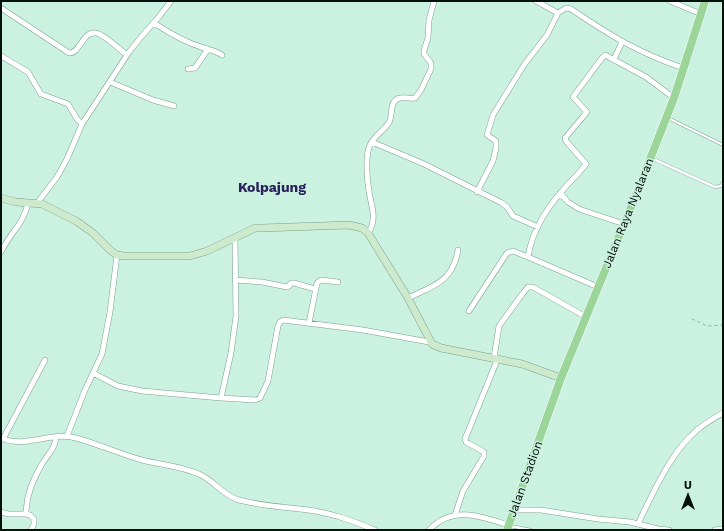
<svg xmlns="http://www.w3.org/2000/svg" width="724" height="531" font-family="'Work Sans',sans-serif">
<rect width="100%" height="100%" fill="#cbf2e1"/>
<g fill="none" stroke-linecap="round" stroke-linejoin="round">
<defs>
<path id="lane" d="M668 118 723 145
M651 158 715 187 721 186 723 182
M510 526 531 530"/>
<path id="street" d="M536 1 558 13
M670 1 701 14
M1 8 69 53C81 53 82 31 96 33 104 34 120 50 127 55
M154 23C169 33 187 43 204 48 211 50 216 51 222 55
M1 56 28 72 41 94 68 104 77 119 82 124
M614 59 622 42
M188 69 195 68 208 49
M110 82 153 100 174 106
M372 142 424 164 502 203 507 207 513 216 538 227
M477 192 493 161 496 148V141L487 135 493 115 524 65 547 35 558 13 566 8 571 9C609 35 639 53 683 68
M560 193 568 202 579 209 624 224
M38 202 57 177 67 159 82 124 129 52 141 37 158 18 171 1
M368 233C378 219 371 206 369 191 367 180 365 156 370 145 374 136 382 132 388 124 394 117 388 100 400 98 405 97 410 99 415 98L421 90 431 69V63L424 54V50L428 38 429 20 434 1
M1 252C9 234 24 224 28 203
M235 280 262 282 287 287 289 286 291 283H294L315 289
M598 287 528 257C532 231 546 209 563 190 570 181 579 174 586 164L566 141 565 138 587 112 573 97 602 58 605 55 646 77 674 98
M408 298C433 286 453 282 458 250
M469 311 507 253 513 251 528 257
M309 323 317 283 321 280 338 282
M494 358 499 326 523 293 528 287H533L586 317
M93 373 118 386 142 391 221 398 255 400 260 398 268 381 278 326 280 322 283 320 363 330 429 342
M221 398 231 353 236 316 235 238
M67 436 85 390 102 354 110 312 117 255
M1 438C25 449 51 431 76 438 98 444 120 454 142 460 161 465 183 466 201 475 215 482 224 496 239 500 262 506 285 507 308 510 332 513 353 521 375 530
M3 439 45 360
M514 510H541L598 519 630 522 658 529 669 530
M1 512 8 514H26L30 515 34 519V524L31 530
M26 514C26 495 33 480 42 464 48 454 55 449 56 437
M455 515 463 491 484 456V452L466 442 465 439 498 358
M638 524C653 493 670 453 697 430 705 423 714 418 723 413
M429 530C452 505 481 516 508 525
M715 530 723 529"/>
<path id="secondary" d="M1 198 16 202 42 204 76 221 93 233 111 251 117 255 124 256H190L207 251 255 228H261L349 225 362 228 368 233 408 298 432 344 441 348 522 364 561 378"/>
<path id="primary" d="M507 530 561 378 638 190 674 98 705 1"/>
</defs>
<use href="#lane" stroke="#7ba090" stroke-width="3.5"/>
<use href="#street" stroke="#7ba090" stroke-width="6"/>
<use href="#secondary" stroke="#7ba090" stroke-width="8"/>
<use href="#primary" stroke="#fff" stroke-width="9"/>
<path stroke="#8faea0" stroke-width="1" stroke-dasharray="3 3" stroke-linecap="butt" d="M692 319 707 326 723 325"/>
<use href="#lane" stroke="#fff" stroke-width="2.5"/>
<use href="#street" stroke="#fff" stroke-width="5"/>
<use href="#secondary" stroke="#cdeacd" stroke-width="7"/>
<use href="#primary" stroke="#9bd59a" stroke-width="8"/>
</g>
<g text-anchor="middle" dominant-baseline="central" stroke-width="3" stroke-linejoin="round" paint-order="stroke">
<g font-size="12" fill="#04100b" stroke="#cbf2e1">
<text transform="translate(628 213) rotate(-68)">Jalan Raya Nyalaran</text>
<text transform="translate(525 479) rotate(-70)">Jalan Stadion</text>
</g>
<g font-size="14" font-weight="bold" fill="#29225c" stroke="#cbf2e1">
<text x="272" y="187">Kolpajung</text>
</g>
</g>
<rect width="724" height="531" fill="none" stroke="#04100b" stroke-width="4"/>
<g transform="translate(688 495)" stroke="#cbf2e1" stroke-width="3" paint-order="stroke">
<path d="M0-3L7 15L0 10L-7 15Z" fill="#04100b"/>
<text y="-6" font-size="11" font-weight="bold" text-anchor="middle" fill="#04100b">U</text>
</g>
</svg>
